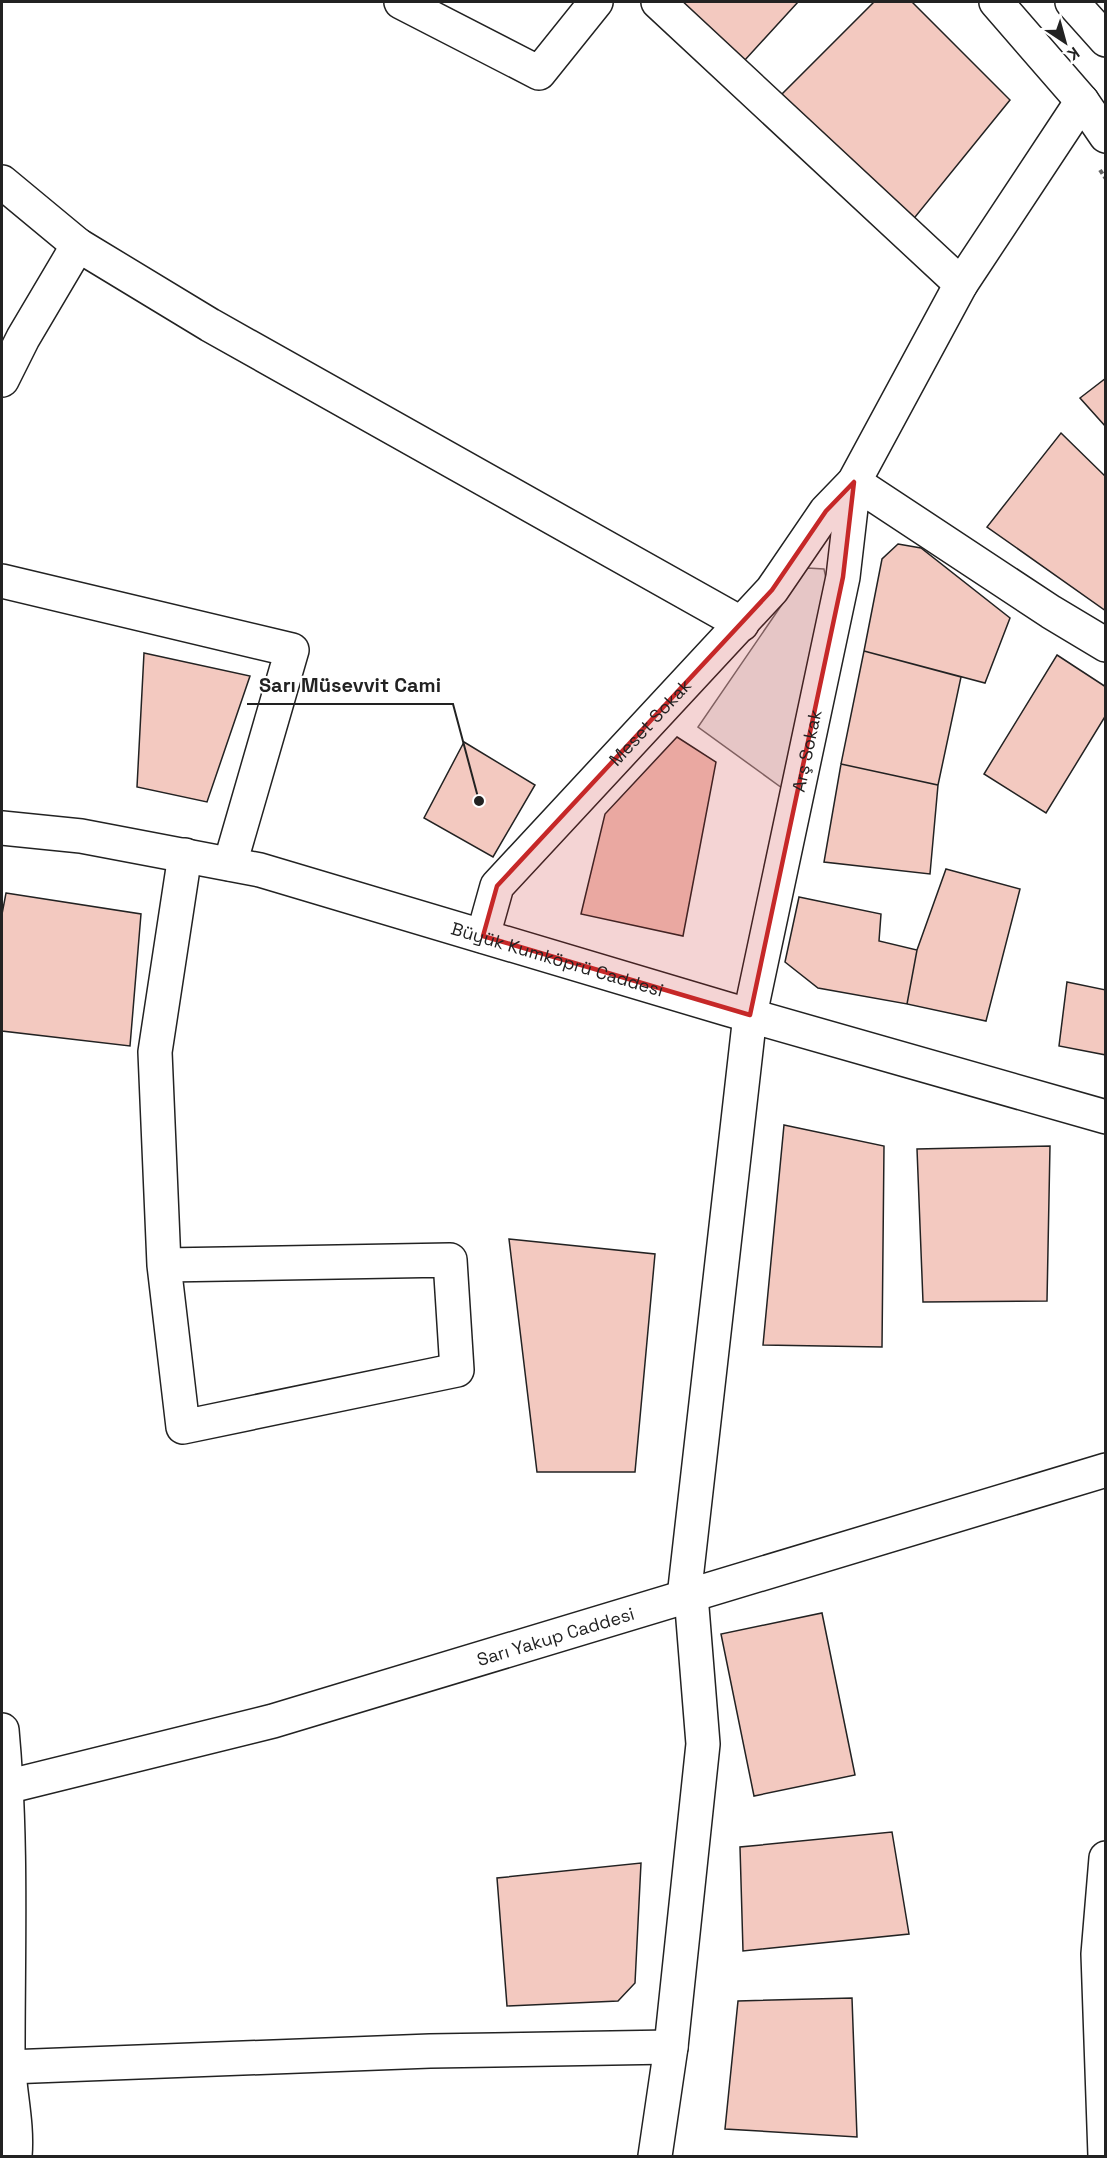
<svg xmlns="http://www.w3.org/2000/svg" width="1107" height="2158" font-family="'Space Grotesk',sans-serif">
<rect width="100%" height="100%" fill="#fff"/>
<path fill="#eee" stroke="#6f6f6f" stroke-width="1.5" d="M807 568 824 569 827 583 782 788 698 727Z"/>
<path fill="#f3c9c0" stroke="#222" stroke-width="1.5" d="M662 2H798L734 72Z
M874 2H912L1010 100 907 227 774 102Z
M1106 378V427L1080 398Z
M1061 433 1106 477V611L987 527Z
M898 544 921 548 1010 618 985 683 864 651 882 559Z
M864 651 961 677 938 785 841 764Z
M144 653 250 676 207 802 137 787Z
M1057 655 1106 687V715L1046 813 984 774Z
M677 737 716 762 683 936 581 914 605 814Z
M464 742 535 785 493 857 424 818Z
M841 764 938 785 930 874 824 862Z
M946 869 1020 889 986 1021 907 1004 917 950Z
M6 893 141 914 130 1046 2 1031V914Z
M799 897 881 914 879 941 917 950 907 1004 818 988 785 962Z
M1067 982 1106 990V1055L1059 1046Z
M784 1125 884 1146 882 1347 763 1345Z
M1050 1146 1047 1301 923 1302 917 1149Z
M509 1239 655 1254 635 1472H537Z
M822 1613 855 1775 754 1796 721 1634Z
M892 1832 909 1934 743 1951 740 1847Z
M641 1863 635 1983 618 2001 507 2006 497 1878Z
M852 1998 857 2137 725 2129 738 2001Z"/>
<g fill="none" stroke-linecap="round" stroke-linejoin="round">
<defs>
<g id="minor">
<path d="M401 2 539 73 596 2"/>
<path d="M658 2 961 284"/>
<path d="M2 182 78 245 210 325 742 624"/>
<path d="M2 380 23 338 78 245"/>
<path d="M2 581 292 650 230 864"/>
<path id="s1" d="M2 828 81 836 260 870 727 1009 1106 1117"/>
<path id="s2" d="M483 936 497 886 772 590 826 511 854 482 961 284 1082 101"/>
<path d="M164 1265 450 1260 457 1370 183 1427 164 1265 155 1052 185 855"/>
<path id="s3" d="M684 1597 750 1015 843 577 854 482 1051 612 1106 645"/>
<path d="M2 1730C12 1837 8 1945 8 2052 8 2088 18 2121 15 2156"/>
<path id="s4" d="M2 1788 273 1721 1106 1470"/>
<path d="M8 2067 430 2051 671 2047"/>
<path d="M655 2156 671 2047 703 1744 691 1595"/>
<path d="M1105 2156 1098 1954 1106 1858"/>
</g>
<path id="major" d="M996 2 1082 101 1106 136
M1072 2 1106 40"/>
</defs>
<use href="#minor" stroke="#222" stroke-width="36"/>
<use href="#major" stroke="#222" stroke-width="36"/>
<path stroke="#646464" stroke-width="4" stroke-dasharray="4.5 3" stroke-linecap="butt" d="M1100 170 1106 179"/>
<use href="#minor" stroke="#fff" stroke-width="33"/>
<use href="#major" stroke="#fff" stroke-width="33"/>
</g>
<path fill="#c62828" fill-opacity="0.2" stroke="#c62828" stroke-width="4.5" stroke-linejoin="round" d="M854 482 843 577 750 1015 483 936 497 886 772 590 826 511Z"/>
<g text-anchor="middle" dominant-baseline="central" stroke-width="4.5" stroke-linejoin="round" paint-order="stroke">
<g font-size="18" fill="#222" stroke="#fff">
<text stroke="none"><textPath href="#s2" startOffset="276">Meset Sokak</textPath></text>
<text stroke="none"><textPath href="#s3" startOffset="856">Arş Sokak</textPath></text>
<text stroke="none"><textPath href="#s1" startOffset="572">Büyük Kumköprü Caddesi</textPath></text>
<text stroke="none"><textPath href="#s4" startOffset="574">Sarı Yakup Caddesi</textPath></text>
</g>
</g>
<path fill="none" stroke="#222" stroke-width="2" d="M479 801L453 704H247"/>
<circle fill="#222" stroke="#fff" stroke-width="2" cx="479" cy="801" r="6"/>
<g font-size="20" text-anchor="middle" font-weight="bold" fill="#222" stroke="#fff" stroke-width="4.5" stroke-linejoin="round" paint-order="stroke">
<text x="350" y="692">Sarı Müsevvit Cami</text>
</g>
<rect width="1107" height="2158" fill="none" stroke="#222222" stroke-width="6"/>
<g transform="translate(1065 42) rotate(144)" stroke="#ffffff" stroke-width="4.5" paint-order="stroke">
<path d="M0-4.5L10 22L0 15L-10 22Z" fill="#222222"/>
<text y="-9" font-size="16" font-weight="bold" text-anchor="middle" fill="#222222">K</text>
</g>
</svg>
